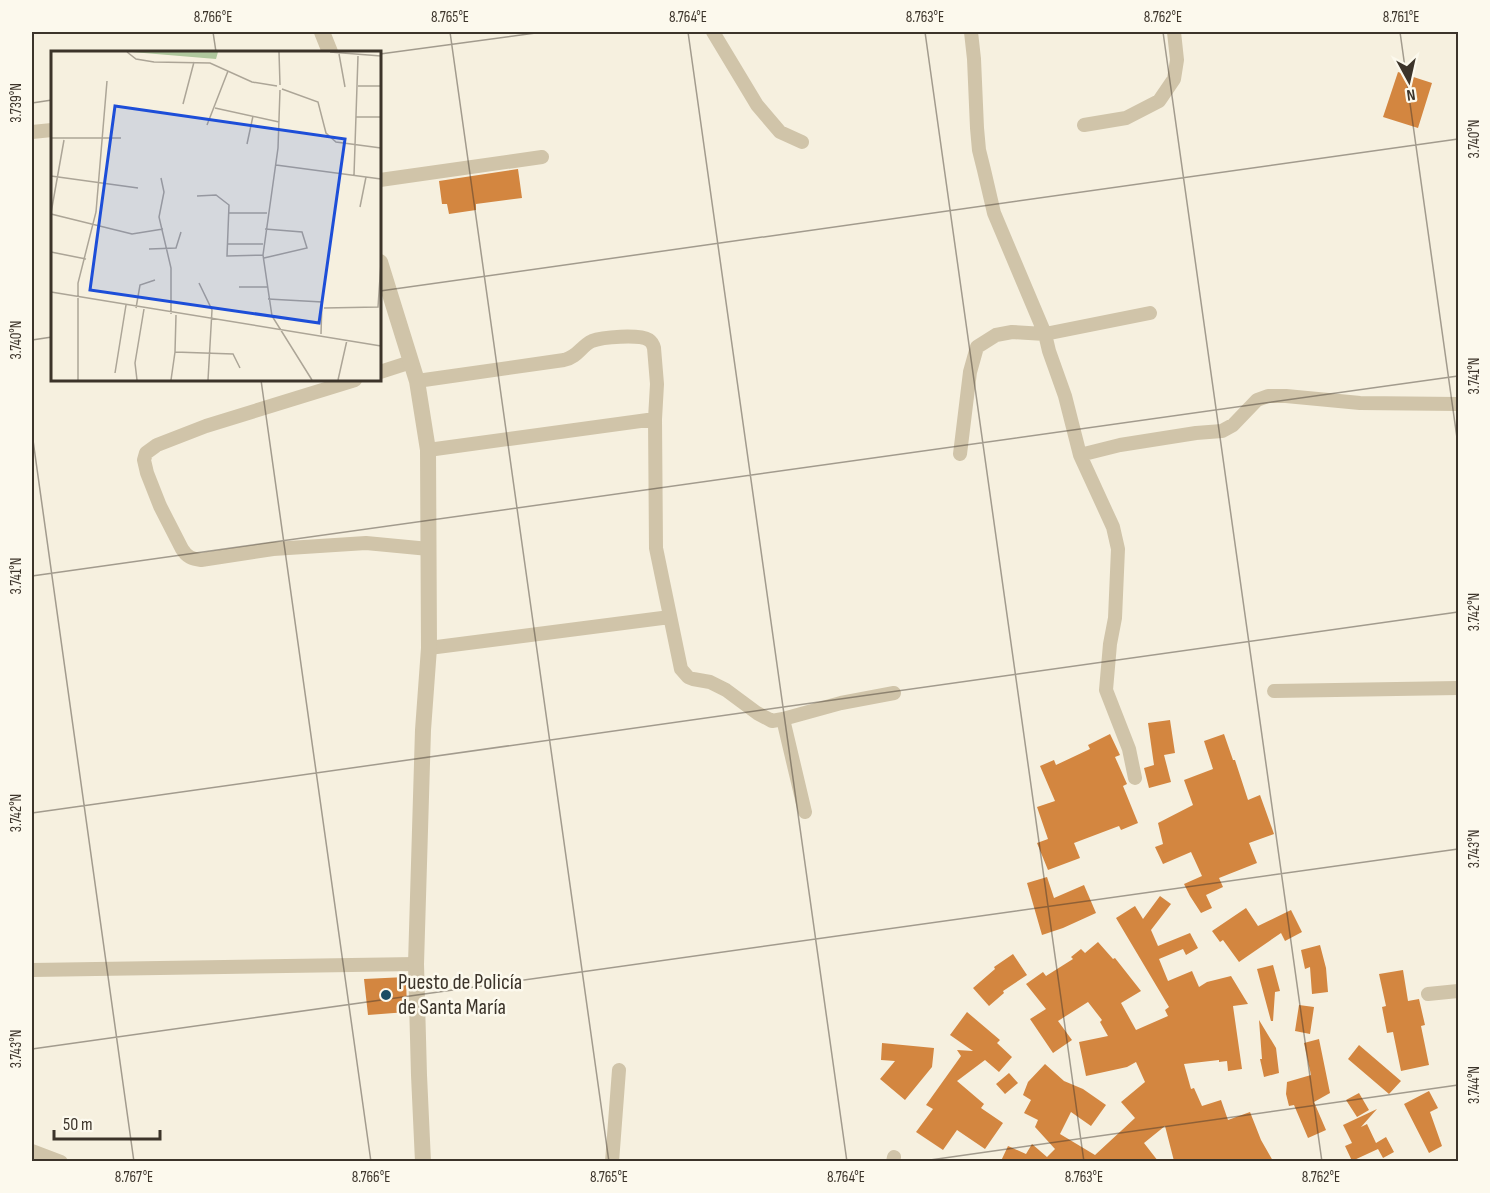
<svg xmlns="http://www.w3.org/2000/svg" width="1490" height="1193" font-family="'Sofia Sans Condensed',sans-serif">
<rect width="100%" height="100%" fill="#f6f0df"/>
<path fill="#d38640" d="M1398 72 1432 83 1418 128 1383 117Z
M518 169 522 198 476 204V210L449 214 447 204H442L439 181Z
M1170 720 1175 753 1164 755 1171 782 1149 788 1144 768 1154 765 1148 723Z
M1110 734 1120 755 1115 757 1127 784 1123 786 1138 823 1121 830 1119 826 1074 843 1080 858 1048 870 1037 843 1048 839 1037 807 1055 801 1040 766 1054 760 1056 765 1090 749 1088 745Z
M1224 734 1233 760H1235L1248 800 1260 795 1274 834 1249 843 1257 863 1219 878 1223 887 1206 895 1212 908 1201 913 1190 896 1184 884 1202 876 1191 852 1163 864 1155 847 1163 844 1158 823 1193 805 1184 780 1213 769 1204 741Z
M1047 877 1054 898 1084 885 1096 913 1063 928 1042 935 1027 883Z
M1160 896 1171 904 1151 930 1158 946 1190 933 1198 948 1186 955 1183 949 1159 959 1168 981 1192 971 1199 987 1207 982 1231 976 1248 1004 1233 1006 1242 1069 1228 1071 1227 1061 1219 1062V1060L1184 1064 1191 1089 1194 1088 1202 1106 1221 1100 1228 1120 1250 1112 1261 1140 1273 1161H1174L1165 1126 1144 1143 1158 1161H1001L1008 1146 1026 1154 1032 1144 1047 1157 1055 1149 1035 1127 1038 1120 1024 1113 1031 1100 1023 1095 1028 1082 1045 1064 1064 1081 1083 1089 1106 1105 1091 1126 1071 1112 1060 1134 1095 1155 1135 1118 1121 1102 1145 1082 1136 1062 1127 1067 1086 1076 1079 1042 1108 1036 1100 1022 1102 1020 1088 1002 1058 1021 1072 1040 1053 1053 1030 1019 1046 1009 1026 984 1043 972 1046 976 1073 959 1071 957 1081 949 1085 953 1098 942 1113 959 1115 958 1141 991 1121 1003 1136 1030 1168 1016 1165 1010 1169 1007 1116 918 1135 906 1143 919Z
M1246 908 1258 926 1291 910 1302 932 1285 941 1281 933 1239 962 1223 940 1220 942 1212 931Z
M1320 945 1326 968 1328 992 1312 994 1310 967 1305 969 1301 950Z
M1013 954 1027 975 1003 991 1004 993 989 1006 973 988 995 969 994 967Z
M1273 965 1280 991 1275 992 1273 1021H1271L1257 969Z
M1403 970 1408 1001 1419 999 1425 1025 1421 1026 1429 1065 1401 1071 1393 1032 1387 1033 1382 1007 1386 1006 1379 974Z
M406 977 407 1012 368 1015 364 979Z
M1299 1005 1314 1007 1310 1034 1295 1031Z
M967 1012 1000 1040 997 1043 1012 1057 999 1072 985 1060 957 1081 984 1104 981 1108 1003 1123 985 1149 957 1130 943 1150 916 1132 933 1109 926 1105 961 1056 957 1050 973 1051 950 1035Z
M1259 1020 1276 1048 1279 1073 1264 1077 1260 1059H1262Z
M1319 1039 1330 1093 1314 1102 1326 1130 1308 1138 1294 1105 1289 1106 1286 1094 1287 1082 1311 1075 1304 1043Z
M882 1043 934 1048 932 1067 905 1100 880 1079 895 1061 881 1060Z
M1359 1045 1401 1081 1389 1094 1348 1059Z
M1009 1073 1018 1083 1005 1094 996 1084Z
M1429 1091 1438 1108 1430 1112 1442 1146 1429 1153 1404 1104Z
M1359 1093 1369 1110 1357 1117 1346 1100Z
M1377 1109 1361 1127 1367 1124 1376 1143 1386 1137 1394 1152 1383 1158 1378 1149 1352 1161 1345 1146 1352 1143 1343 1125Z"/>
<g fill="none" stroke-linecap="round" stroke-linejoin="round">
<path stroke="#d0c4a9" stroke-width="14" d="M713 32 757 105 780 132 802 142
M971 32 974 59 977 128 979 150 984 170 994 213 1045 334 1049 351 1065 396 1080 455 1113 527 1118 549 1115 618 1110 644 1106 690 1129 749 1135 778
M1084 125 1126 118 1159 101 1174 79 1177 60 1174 32
M32 132 52 130
M380 180 542 157
M380 372 411 362
M355 380 206 426 157 445 146 453 144 460 147 473 160 506 182 549C187 557 192 559 201 560L273 549 366 543 429 549
M417 381 564 360C578 357 581 346 592 341 602 337 639 334 649 340 652 342 653 344 654 348L657 384 655 419 656 548 681 669 688 677 693 679 710 682 726 690 757 713 772 721 783 719 841 703 894 693
M428 450 655 419
M960 454 970 372 977 347 996 335 1012 332 1045 334 1150 313
M1080 455 1120 445 1196 433 1222 431 1233 425 1257 400 1268 396H1286L1360 403 1458 404
M429 648 670 617
M1274 691 1458 688
M783 719 805 812
M32 970 416 964
M1428 994 1458 991
M32 1151 61 1162
M612 1162 619 1070
M893 1162 894 1157"/>
<path stroke="#d0c4a9" stroke-width="16" d="M322 32 330 52
M380 262 417 381 428 450 429 648 423 730 416 964 419 1075 423 1162"/>
</g>
<path fill="none" stroke="#3c342a" stroke-width="1.5" stroke-opacity="0.45" d="M213 32 216 52M450 32 609 1162M688 32 847 1162M925 32 1084 1162M1163 32 1322 1162M1400 32 1458 445M380 54 543 32M32 103 52 100M380 291 1458 139M32 340 52 337M261 380 371 1162M32 433 134 1162M32 576 1458 376M32 813 1458 612M32 1049 1458 849M916 1162 1458 1085"/>
<circle fill="#1a4d63" stroke="#fcf9ed" stroke-width="2" cx="386" cy="995" r="6"/>
<g text-anchor="middle" dominant-baseline="central" stroke-width="5" stroke-linejoin="round" paint-order="stroke">
<g font-size="22" fill="#3c342a" stroke="#fcf9ed" text-anchor="start">
<text x="398" y="982">Puesto de Policía<tspan x="398" dy="25">de Santa María</tspan></text>
</g>
</g>
<g transform="translate(51 51)">
<rect width="330" height="330" fill="#f6f0df"/>
<path d="M81 1H167L165 8Z" fill="#afc79d"/>
<path fill="none" stroke="#aca597" stroke-width="1.5" d="M76 1 85 8 103 11 159 12 201 31 226 35M228 1 229 34M279 1 330 5M288 3 294 36M307 35H330M231 38 267 51 275 82 285 91 330 97M229 39 227 97 212 204 221 265 261 329M132 53 143 11M164 57 228 71M305 66H330M156 74 177 20M0 87H70M196 93 202 65M225 114 330 128M303 124 307 5M0 125 87 137M110 127 113 141 108 166 120 217V263M146 145 165 144 178 154 176 205 212 204M309 156 315 126M0 162 13 89M178 162H216M0 163 81 183 112 178M176 193H212M98 198 125 197 130 181M0 201 35 208M213 207 256 197 251 181 214 178M148 232 161 259 157 329M188 236H217M0 241 330 295M217 248 271 251 270 283M85 257 89 234 104 229M273 257 327 256 330 212M125 264 124 301 182 303 189 317M64 322 75 254M27 329V232L45 161 56 30M86 329 84 312 93 258M120 329 124 301M287 329 296 289"/>
<path fill="#1d4ed8" fill-opacity="0.15" stroke="#1d4ed8" stroke-width="3" d="M64 55 294 88 268 272 39 239Z"/>
<rect width="330" height="330" fill="none" stroke="#3c342a" stroke-width="3"/>
</g>
<rect width="1490" height="1193" fill="none" stroke="#fcf9ed" stroke-width="66"/>
<g transform="translate(1409 81) rotate(172)" stroke="#fcf9ed" stroke-width="4.5" paint-order="stroke">
<path d="M0-4.5L10 22L0 15L-10 22Z" fill="#3c342a"/>
<text y="-9" font-size="16" font-weight="bold" text-anchor="middle" fill="#3c342a">N</text>
</g>
<path d="M54 1130v9h106v-9" fill="none" stroke="#3c342a" stroke-width="3"/>
<text x="63" y="1130" font-size="18" fill="#3c342a" stroke="#fcf9ed" stroke-width="4.5" paint-order="stroke">50 m</text>
<rect x="33" y="33" width="1424" height="1127" fill="none" stroke="#3c342a" stroke-width="2"/>
<g font-size="15" text-anchor="middle" fill="#3c342a">
<text x="213" y="22">8.766°E</text>
<text x="450" y="22">8.765°E</text>
<text x="688" y="22">8.764°E</text>
<text x="925" y="22">8.763°E</text>
<text x="1163" y="22">8.762°E</text>
<text x="1401" y="22">8.761°E</text>
<text transform="translate(16 103) rotate(-90)" y="5">3.739°N</text>
<text transform="translate(1474 139) rotate(-90)" y="5">3.740°N</text>
<text transform="translate(16 340) rotate(-90)" y="5">3.740°N</text>
<text transform="translate(1474 376) rotate(-90)" y="5">3.741°N</text>
<text transform="translate(16 576) rotate(-90)" y="5">3.741°N</text>
<text transform="translate(1474 612) rotate(-90)" y="5">3.742°N</text>
<text transform="translate(16 813) rotate(-90)" y="5">3.742°N</text>
<text transform="translate(1474 849) rotate(-90)" y="5">3.743°N</text>
<text transform="translate(16 1049) rotate(-90)" y="5">3.743°N</text>
<text transform="translate(1474 1085) rotate(-90)" y="5">3.744°N</text>
<text x="134" y="1182">8.767°E</text>
<text x="371" y="1182">8.766°E</text>
<text x="609" y="1182">8.765°E</text>
<text x="846" y="1182">8.764°E</text>
<text x="1084" y="1182">8.763°E</text>
<text x="1321" y="1182">8.762°E</text>
</g>
</svg>
